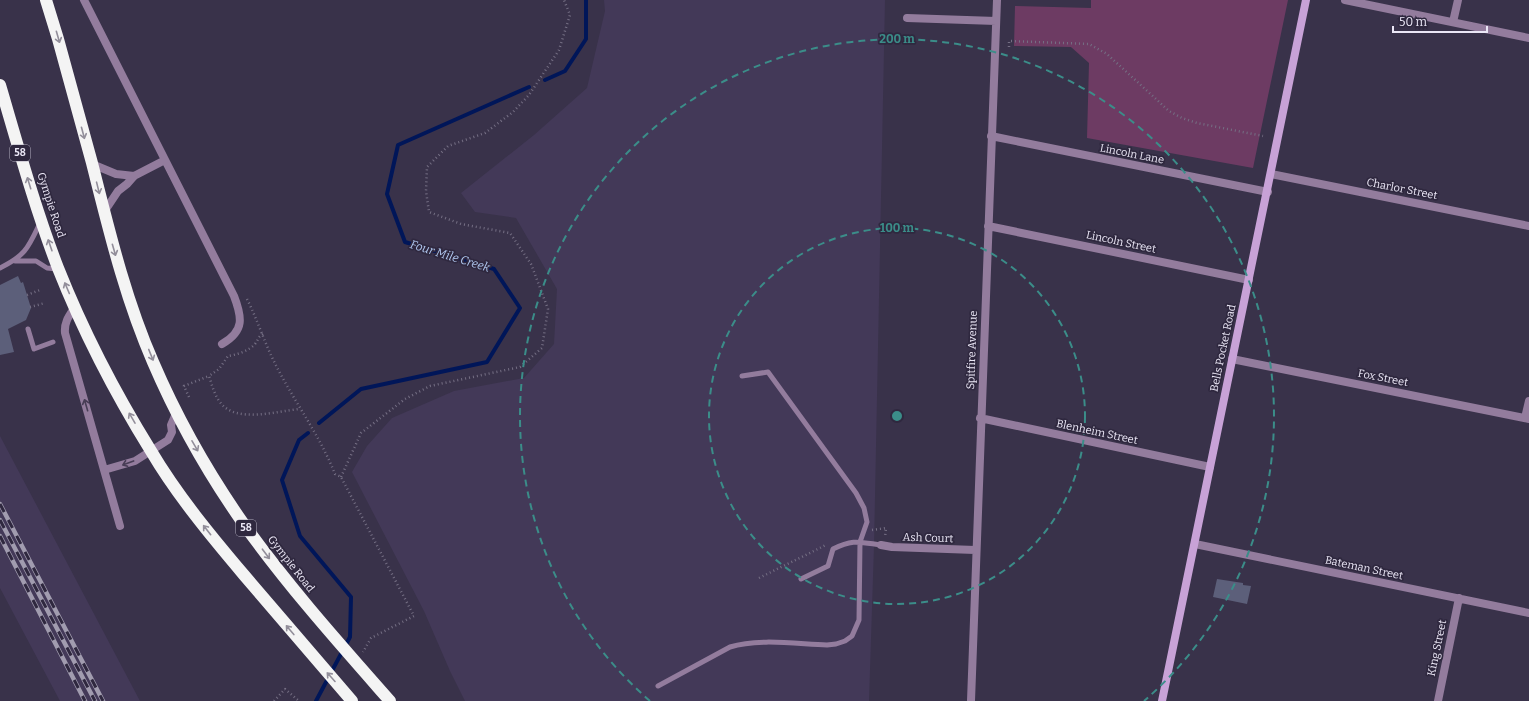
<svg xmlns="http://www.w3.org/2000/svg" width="1529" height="701" font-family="Bitter,serif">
<rect width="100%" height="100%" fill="#39324a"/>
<path fill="#433958" d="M604 0H885L874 546 869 701H465L450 671 424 611 352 472 367 446 392 418 454 391 524 378 554 344 557 289 516 218 475 212 461 193 534 135 587 88 605 11Z
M0 436 140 701H60L0 588Z"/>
<path fill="#6d3b63" d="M1091 0H1288L1253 168 1087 138 1089 63 1071 47 1014 46 1015 6 1091 8Z"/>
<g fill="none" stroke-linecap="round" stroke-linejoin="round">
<path stroke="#001659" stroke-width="4" d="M545 80 565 71 586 39V0
M319 423 361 389 487 362 520 308 494 269 405 242 387 194 398 145 529 87
M308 433 299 440 282 480 300 536 351 597 350 637 316 701"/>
</g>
<path fill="#5c5f7a" d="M18 276 21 283 23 282 31 308 26 320 8 329 14 352 0 355V285Z
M1217 579 1243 583V585L1251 586 1247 604 1213 597Z"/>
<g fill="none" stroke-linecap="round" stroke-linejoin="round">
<path stroke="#756f84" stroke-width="2.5" stroke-dasharray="1 3" stroke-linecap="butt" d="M1009 47V41L1089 44 1107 54 1169 111 1182 118 1197 123 1263 136
M27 295 40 290
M247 299C256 317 262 335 270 353 289 395 318 431 335 474L341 477 414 616 371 638 363 652
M30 307 45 303
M263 334C257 338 259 339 255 344 249 351 236 355 228 356L219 369 209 376C212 385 214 394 220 402 235 424 277 411 300 409
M189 397 184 386 209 376
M341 477 361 433 405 399 430 386 520 367 542 348 548 309 531 264 510 233 461 224 429 212 426 191 427 167 448 146 485 133 513 112 529 95 559 50 570 15 564 0
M872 530 886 528 885 537
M759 578 826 545
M274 701 285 689 299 701"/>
<path stroke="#937c9d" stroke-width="5" d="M15 261H36L47 268 57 269
M0 268C26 255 28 248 40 223
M28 329 34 349 53 342
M801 579 828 566 833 549C853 539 859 542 881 545
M658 686 730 647C759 638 797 644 827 645L836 644 845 641 852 636 859 620 860 542 867 522 864 508 856 493 768 372 742 376"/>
<path stroke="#937c9d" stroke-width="8" d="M84 0 234 296C242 317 245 331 222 344
M1345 0 1529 38
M907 18 996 21
M1453 22 1458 0
M991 136 1268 192
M92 164 116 174 134 176
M1271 174 1529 226
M104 212 118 191 127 184 134 176 165 160
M988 226 1249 280
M75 307C69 316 64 322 65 333L120 526
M1232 359 1529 419
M980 418 1210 467
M1525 418 1529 401
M104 470 135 461 168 440 172 432 171 425 177 411
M1195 544 1529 613
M881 545 892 547 975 550
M971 701 997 0
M1438 701 1459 598"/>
<path stroke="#c8a2d7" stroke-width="8" d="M1162 701 1306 0"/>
<path stroke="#f4f4f4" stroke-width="12" d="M46 0 58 39C69 80 81 122 92 163 109 230 125 298 153 362 177 418 208 473 243 523 288 586 339 643 390 701
M0 85C18 146 35 208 58 268 83 331 115 393 151 451 177 495 211 536 244 575 280 617 316 659 352 701"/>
<defs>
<path id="rail" d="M0 504 103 701
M0 520 95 701
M0 536 85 701"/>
</defs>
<use href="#rail" stroke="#a19caf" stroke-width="4.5"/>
<use href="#rail" stroke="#2f283f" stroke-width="3" stroke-dasharray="9" stroke-linecap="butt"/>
</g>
<defs><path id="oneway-shaft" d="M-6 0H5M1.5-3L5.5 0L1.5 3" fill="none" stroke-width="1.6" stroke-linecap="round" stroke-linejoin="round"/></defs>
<g stroke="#928e9a">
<use href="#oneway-shaft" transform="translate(58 37) rotate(74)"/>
<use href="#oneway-shaft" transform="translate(83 133) rotate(75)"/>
<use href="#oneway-shaft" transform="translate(29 183) rotate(-107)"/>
<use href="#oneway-shaft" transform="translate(98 188) rotate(76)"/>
<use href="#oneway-shaft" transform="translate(50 245) rotate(-109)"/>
<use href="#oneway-shaft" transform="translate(114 250) rotate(74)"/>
<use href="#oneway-shaft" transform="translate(67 288) rotate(-113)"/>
<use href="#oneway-shaft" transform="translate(151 355) rotate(68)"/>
<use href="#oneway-shaft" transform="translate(132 418) rotate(-120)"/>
<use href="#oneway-shaft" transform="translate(195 446) rotate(60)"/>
<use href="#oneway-shaft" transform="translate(207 530) rotate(-128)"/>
<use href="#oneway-shaft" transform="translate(266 554) rotate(53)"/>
<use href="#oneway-shaft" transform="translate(290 630) rotate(-130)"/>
<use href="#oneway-shaft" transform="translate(331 677) rotate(-132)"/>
</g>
<g stroke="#483d56">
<use href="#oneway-shaft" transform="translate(86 405) rotate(-106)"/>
<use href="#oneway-shaft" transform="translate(128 463) rotate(160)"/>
</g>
<g fill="none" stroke="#3b8d89" stroke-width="2" stroke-dasharray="7 5">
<circle cx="897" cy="416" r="188"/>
<path d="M650 701A377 377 0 1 1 1144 701"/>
</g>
<g text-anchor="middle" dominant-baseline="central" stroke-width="3.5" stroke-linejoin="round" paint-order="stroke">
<g fill="#2f283f" stroke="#b3aebf" stroke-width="1">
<rect x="10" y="145" width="20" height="16" rx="3"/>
<rect x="236" y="520" width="20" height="16" rx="3"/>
</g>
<g font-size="10" font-weight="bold" fill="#ebe7f6">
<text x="20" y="153">58</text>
<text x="246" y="528">58</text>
</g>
<g font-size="11" fill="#ebe7f6" stroke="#2f283f">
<text transform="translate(1132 154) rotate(11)">Lincoln Lane</text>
<text transform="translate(1402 189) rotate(11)">Charlor Street</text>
<text transform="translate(51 205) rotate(72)">Gympie Road</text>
<text transform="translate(1121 242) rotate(12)">Lincoln Street</text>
<text transform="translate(1223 348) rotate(-78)">Bells Pocket Road</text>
<text transform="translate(972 350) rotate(-88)">Spitfire Avenue</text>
<text transform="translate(1383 378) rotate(11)">Fox Street</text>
<text transform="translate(1097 432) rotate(12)">Blenheim Street</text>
<text transform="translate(928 538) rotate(2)">Ash Court</text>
<text transform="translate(291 564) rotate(52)">Gympie Road</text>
<text transform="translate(1364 568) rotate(12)">Bateman Street</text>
<text transform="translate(1437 648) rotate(-78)">King Street</text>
</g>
<g font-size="12" font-style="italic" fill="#b0c7ef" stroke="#2f283f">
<text transform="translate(450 256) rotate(17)">Four Mile Creek</text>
</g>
</g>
<circle cx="897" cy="416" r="6" fill="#3b8d89" stroke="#2f283f" stroke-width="2"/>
<g font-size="12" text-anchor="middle" font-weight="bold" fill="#3b8d89" stroke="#2f283f" stroke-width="3.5" stroke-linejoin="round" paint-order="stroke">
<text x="897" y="43">200 m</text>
<text x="897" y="232">100 m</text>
</g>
<path d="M1393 26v6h94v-6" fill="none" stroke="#ebe7f6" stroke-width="2"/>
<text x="1399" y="26" font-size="12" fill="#ebe7f6" stroke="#2f283f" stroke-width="3" paint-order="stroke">50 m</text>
</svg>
